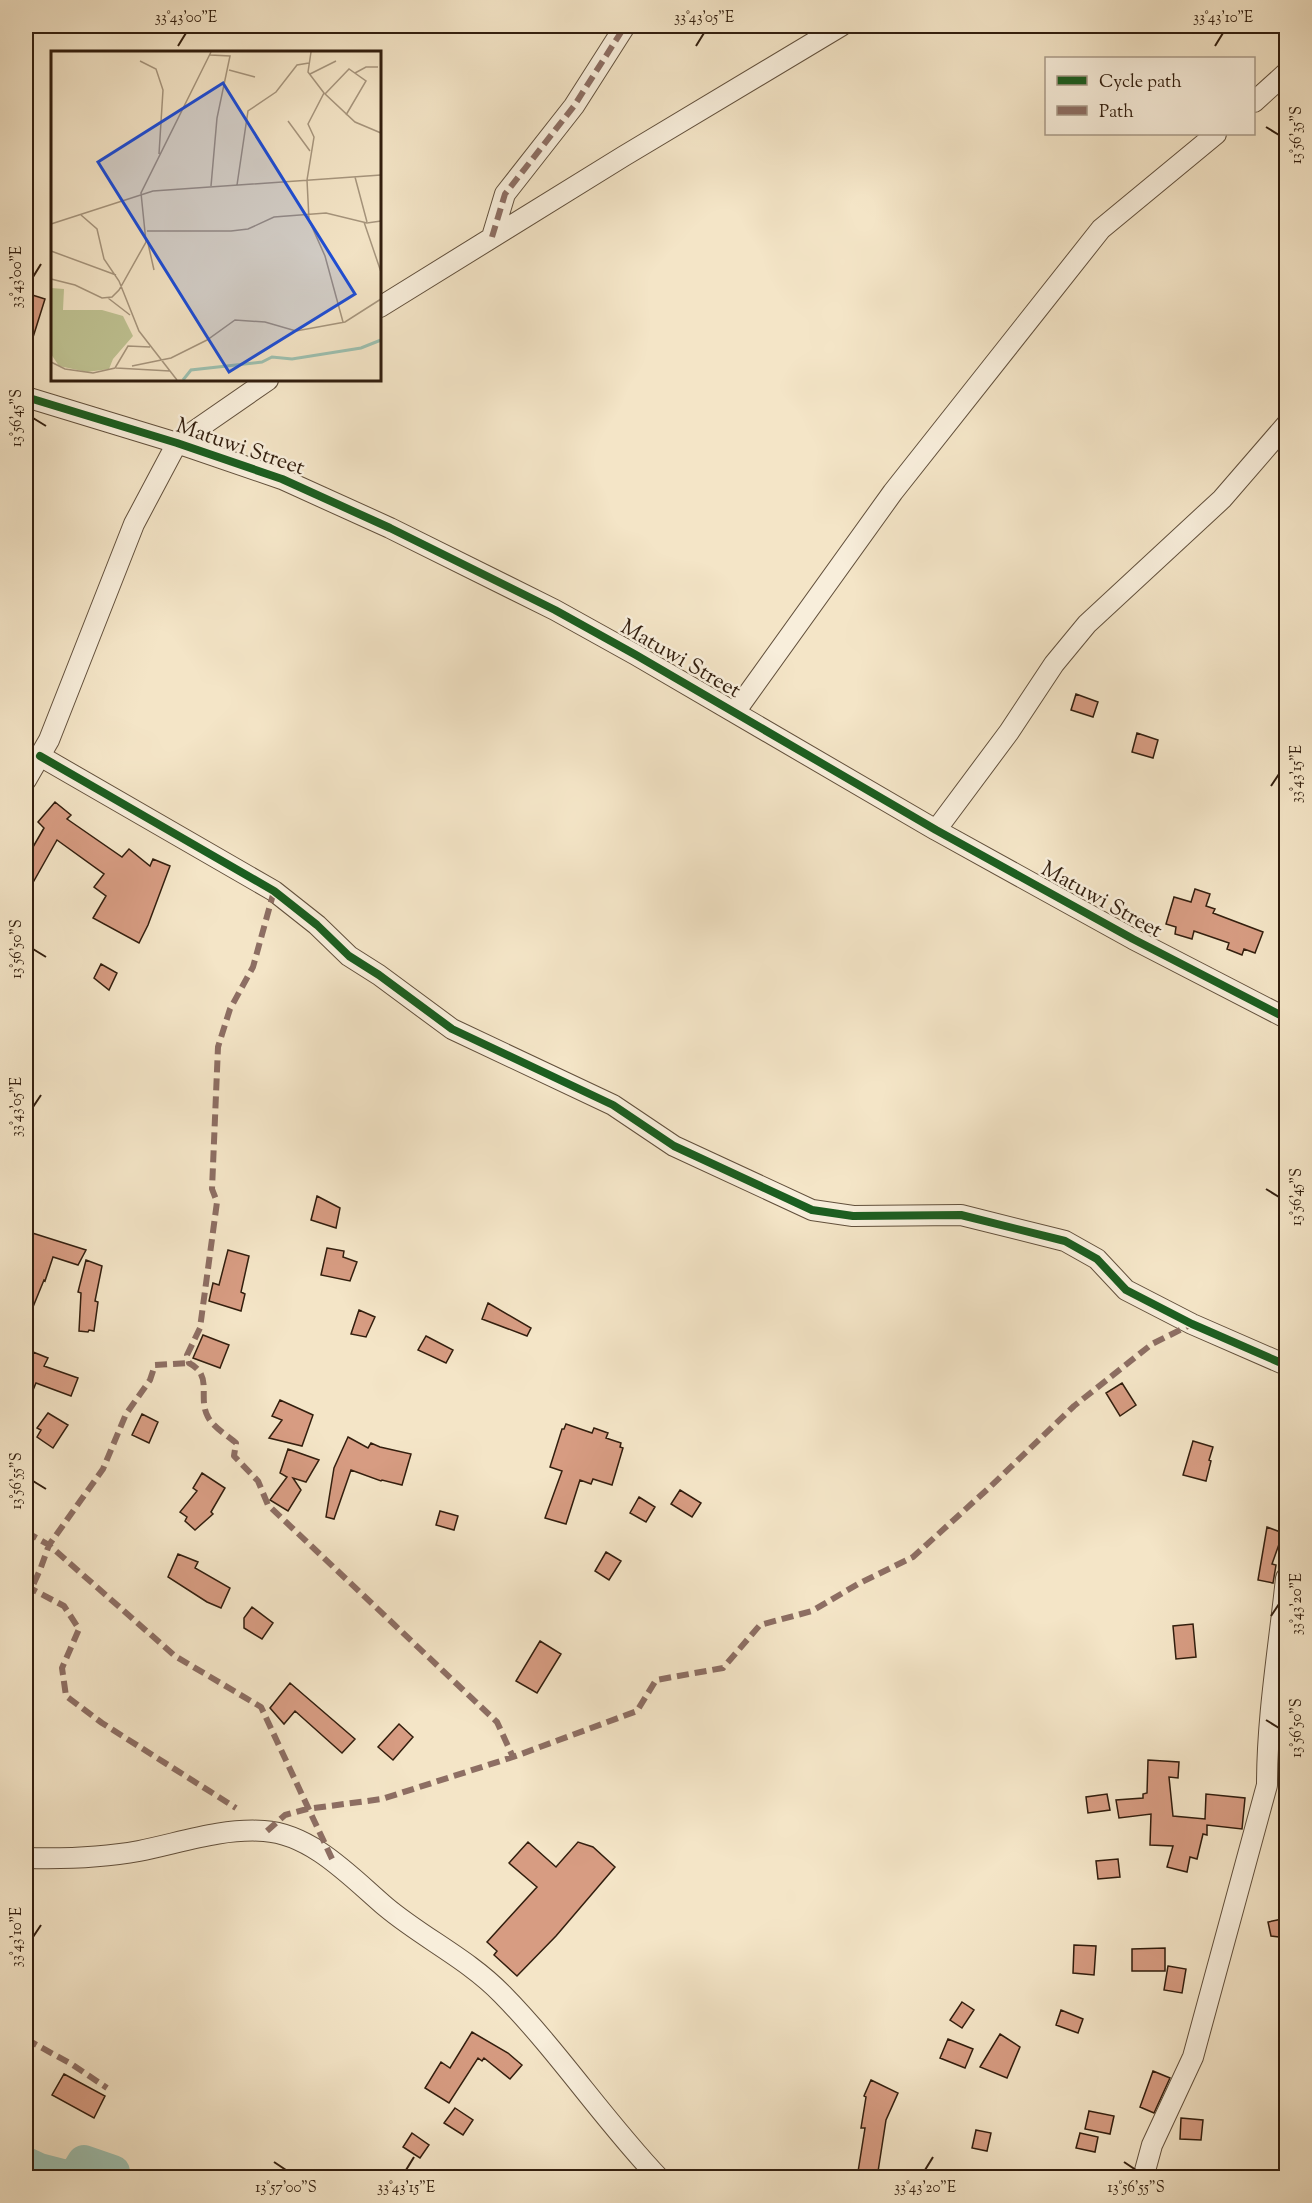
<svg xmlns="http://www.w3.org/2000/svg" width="1312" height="2203" font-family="'Sorts Mill Goudy',serif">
<rect width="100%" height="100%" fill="#f4e5c7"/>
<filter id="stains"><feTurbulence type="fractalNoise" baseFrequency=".00333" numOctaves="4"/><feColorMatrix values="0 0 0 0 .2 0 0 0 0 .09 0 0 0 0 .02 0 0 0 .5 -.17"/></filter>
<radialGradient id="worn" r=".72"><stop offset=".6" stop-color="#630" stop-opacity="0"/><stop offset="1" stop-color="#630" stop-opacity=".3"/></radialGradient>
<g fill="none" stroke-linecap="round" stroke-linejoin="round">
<path stroke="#9dc0b0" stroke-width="34" d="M26 2164 39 2170 70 2178
M74 2178 84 2162 113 2172 114 2178"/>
</g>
<path fill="#d79c82" stroke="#321e0e" stroke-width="1.5" d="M26 293 45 299 29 350 26 349Z
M1076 694 1098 702 1093 717 1071 710Z
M1137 733 1158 740 1153 758 1132 752Z
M55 802 71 815 67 819 122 857 129 849 150 866 153 859 170 866 148 925 139 943 93 918 106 896 94 887 104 874 57 840 26 895V859L44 828 38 822Z
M1195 889 1210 894 1206 906 1215 909 1213 913 1263 932 1255 953 1244 949 1242 955 1227 949 1229 943 1194 931 1192 939 1175 934 1176 927 1166 924 1174 897 1191 902Z
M101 964 117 973 109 990 94 978Z
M317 1196 340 1208 336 1228 311 1220Z
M26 1231 86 1250 78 1265 53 1257 45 1281 44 1280 26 1324Z
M327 1248 344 1251 343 1257 357 1262 350 1281 321 1275Z
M228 1250 249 1256 241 1292 245 1294 241 1311 209 1301 213 1283 219 1285Z
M86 1260 102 1266 95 1301 98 1302 94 1331 89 1330 88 1332 79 1331 81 1293 78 1292Z
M488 1303 531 1328 527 1336 482 1319Z
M359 1310 375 1317 366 1337 351 1334Z
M203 1335 229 1345 220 1368 193 1358Z
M426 1336 453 1350 446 1363 418 1350Z
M33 1352 48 1358 44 1366 78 1378 71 1396 36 1383 28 1402 26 1401V1373Z
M1122 1383 1136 1405 1120 1416 1106 1393Z
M280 1400 313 1415 302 1446 269 1438 282 1420 272 1416Z
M48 1413 68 1425 53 1448 37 1437 41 1430 37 1428Z
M142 1414 158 1422 149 1443 132 1435Z
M566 1424 592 1433 594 1428 608 1433 606 1438 621 1443 620 1447 623 1448 612 1485 593 1479 591 1484 580 1480 566 1524 545 1518 562 1471 550 1467 562 1429H564Z
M348 1437 368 1448 371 1443 380 1447 411 1454 402 1485 382 1480 381 1481 351 1470 334 1519 326 1517 334 1468Z
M1193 1441 1213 1447 1209 1460 1211 1461 1206 1481 1183 1475Z
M288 1449 319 1460 306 1482 293 1478 301 1490 288 1511 270 1500 287 1477 280 1473Z
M202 1473 225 1488 211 1512 213 1514 195 1530 185 1521 187 1517 180 1512 197 1491 193 1488Z
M680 1490 701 1503 692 1517 671 1504Z
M639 1497 655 1507 646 1522 630 1513Z
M440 1511 458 1516 454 1530 436 1525Z
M1267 1527 1283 1533 1272 1564 1276 1565 1273 1583 1258 1580Z
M606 1552 621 1561 609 1580 595 1571Z
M178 1554 198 1562 195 1568 230 1588 221 1608 207 1602 168 1577Z
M252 1607 273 1623 262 1639 244 1628V1618Z
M1193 1624 1196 1657 1176 1659 1173 1626Z
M540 1641 561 1654 537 1693 516 1681Z
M290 1683 355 1739 342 1753 295 1711 284 1724 270 1708Z
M399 1724 413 1737 393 1760 378 1747Z
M1148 1760 1179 1762 1178 1778 1169 1777 1173 1816 1205 1819 1206 1794 1245 1798 1242 1829 1207 1825V1835L1203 1834 1197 1859 1190 1857 1187 1872 1167 1867 1173 1846 1150 1845 1151 1814 1119 1818 1116 1800 1143 1798V1794L1147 1793Z
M1107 1794 1110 1810 1088 1813 1086 1797Z
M528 1842 556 1867 578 1842 593 1847 615 1867 556 1936 517 1976 494 1955 497 1951 487 1942 537 1887 509 1863Z
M1118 1859 1120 1877 1098 1879 1096 1861Z
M1287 1918V1938L1271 1936 1268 1922Z
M1074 1945 1096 1946 1094 1975 1073 1973Z
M1165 1948V1971H1132V1949Z
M1168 1966 1186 1969 1182 1993 1164 1990Z
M962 2002 974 2010 962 2028 950 2020Z
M1061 2010 1083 2019 1078 2033 1056 2025Z
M472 2032 508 2053 522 2065 510 2079 484 2058 482 2061 478 2058 449 2103 425 2088 441 2062 450 2068Z
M1000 2034 1020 2047 1007 2078 980 2067Z
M948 2039 973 2049 965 2068 940 2058Z
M1153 2071 1170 2078 1154 2113 1140 2107Z
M64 2074 105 2096 94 2118 52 2095Z
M871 2080 898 2093 886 2120 877 2178H857L865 2128H861L866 2097 864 2096Z
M455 2108 473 2120 463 2135 444 2123Z
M1089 2111 1114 2116 1110 2134 1085 2129Z
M1181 2118 1203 2120 1201 2140 1180 2139Z
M976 2130 991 2133 987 2151 972 2148Z
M412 2133 429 2145 420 2158 403 2147Z
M1080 2133 1098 2137 1095 2152 1076 2148Z"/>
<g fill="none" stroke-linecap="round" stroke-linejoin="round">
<defs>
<path id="minor" d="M1254 102 1286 73
M492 237 505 194 574 106 625 26
M380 307 624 156 841 26
M26 397 177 443 282 479 390 528 555 610 636 655 936 830 1133 939 1286 1018
M735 712 893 492 1101 229 1216 134
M40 756 274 891 317 925 349 956 379 975 452 1029 613 1105 674 1146 812 1210 853 1216 961 1215 1065 1241 1097 1259 1126 1290 1192 1324 1286 1365
M26 780 49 740 134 524 177 443 268 380
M936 830 1009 732 1054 664 1087 624 1222 499 1286 425
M26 1858C64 1859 101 1858 139 1851 180 1843 221 1828 264 1831 312 1834 352 1878 386 1907 423 1938 468 1959 502 1994 559 2052 603 2119 659 2178
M1143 2178 1152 2145 1193 2057 1267 1785C1267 1715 1279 1647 1286 1578"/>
</defs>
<use href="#minor" stroke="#62503c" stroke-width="22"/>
<use href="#minor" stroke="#f8eedb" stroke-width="20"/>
<path stroke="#8d6e63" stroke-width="6" stroke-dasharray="12 6" stroke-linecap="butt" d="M492 237 505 194 574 106 625 26
M274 891 253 967 230 1009 218 1047 212 1189 217 1202 200 1328 187 1355 189 1363C214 1376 197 1397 208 1417 213 1427 228 1436 236 1443L234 1456 258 1481 268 1505 497 1722 513 1757
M26 1532 49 1545 175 1656 261 1707 333 1861
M26 1586 64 1606 79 1629 62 1668 66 1696 102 1723 236 1808
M26 1600 40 1570 49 1545 103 1469 126 1414 150 1380 155 1365 189 1363
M267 1831 285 1815 307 1809 382 1799 513 1757 637 1711 656 1680 723 1668 760 1625 812 1611 858 1584 913 1557 991 1486 1074 1406 1152 1344 1192 1324
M26 2039 73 2065 107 2088"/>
<defs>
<path id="cycleway" d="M26 397 177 443 282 479 390 528 555 610 636 655 936 830 1133 939 1286 1018
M40 756 274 891 317 925 349 956 379 975 452 1029 613 1105 674 1146 812 1210 853 1216 961 1215 1065 1241 1097 1259 1126 1290 1192 1324 1286 1365"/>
</defs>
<use href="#cycleway" stroke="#f8eedb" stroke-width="11"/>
<use href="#cycleway" stroke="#1b5e20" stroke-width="8"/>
</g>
<path fill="none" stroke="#321e0e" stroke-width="2" d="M178 46 186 33M696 46 704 33M1215 46 1223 33M1266 127 1279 135M33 277 41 264M33 418 46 426M1271 786 1279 774M33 949 46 957M33 1107 41 1095M1266 1189 1279 1197M33 1481 46 1489M1271 1616 1279 1604M1266 1720 1279 1728M33 1937 41 1925M274 2162 286 2170M1124 2162 1136 2170M406 2170 414 2157M925 2170 933 2157"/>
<g text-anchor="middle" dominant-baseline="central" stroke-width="5" stroke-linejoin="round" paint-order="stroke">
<g font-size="22" fill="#321e0e" stroke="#f8eedb">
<text transform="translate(240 448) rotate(19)">Matuwi Street</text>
<text transform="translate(680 660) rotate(30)">Matuwi Street</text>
<text transform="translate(1101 901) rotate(29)">Matuwi Street</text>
</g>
</g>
<g transform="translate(51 51)">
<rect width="330" height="330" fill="#f4e5c7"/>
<path d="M0 237 13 238 12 259H51L72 265 82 285 62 308 58 318 36 321 8 315 0 303Z" fill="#bfc393"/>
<path fill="none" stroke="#9dc0b0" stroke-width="3" d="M132 329 140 319 211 311 221 306 241 308 310 297 330 289"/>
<path fill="none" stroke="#a6957d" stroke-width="1.5" d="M260 1 257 21 273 42M159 4 179 5 166 67 160 135M89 10 105 18 112 39 108 103M178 19 204 26M304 22 315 16H327M259 23 285 10M274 43 298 18 315 30 295 64M237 70 259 100M304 126 316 171M186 134 197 60 225 41 246 14 258 12M30 164 46 178 53 208 68 230 88 280 126 329M313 171 330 221M0 173 102 140 330 124M96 180H180L197 178 223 166 275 162 316 172 330 170M96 188 103 219M0 200 65 224M0 228 24 234 51 247 61 246 68 239 95 191 90 142 160 1M57 247 79 264M292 271 274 205 258 169 256 129 263 86 257 73 273 42 304 71 330 82M0 311 14 318 42 322 64 317 77 295 99 296M81 315 120 307 156 289 184 269 214 271 245 280 294 271 330 248M65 317 119 320"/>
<path fill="#1d4ed8" fill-opacity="0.15" stroke="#1d4ed8" stroke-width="3" d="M172 32 304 243 178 321 47 111Z"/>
<rect width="330" height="330" fill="none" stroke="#321e0e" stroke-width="3"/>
</g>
<rect width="1312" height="2203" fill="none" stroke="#f4e5c7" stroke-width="66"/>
<rect x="1045" y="57" width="210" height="78" fill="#f8eedb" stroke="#a99b89" stroke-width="1.5"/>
<rect x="1057" y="76" width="30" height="9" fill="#1b5e20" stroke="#a99b89" stroke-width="1.5"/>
<text x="1099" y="87" font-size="18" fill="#321e0e">Cycle path</text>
<rect x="1057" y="106" width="30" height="9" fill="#8d6e63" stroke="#a99b89" stroke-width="1.5"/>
<text x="1099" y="117" font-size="18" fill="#321e0e">Path</text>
<rect x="33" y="33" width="1246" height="2137" fill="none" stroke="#321e0e" stroke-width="2"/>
<g font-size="15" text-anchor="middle" fill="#321e0e">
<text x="186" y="22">33°43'00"E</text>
<text x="704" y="22">33°43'05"E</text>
<text x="1223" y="22">33°43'10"E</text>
<text transform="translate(1296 135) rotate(-90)" y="5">13°56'35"S</text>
<text transform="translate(16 277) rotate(-90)" y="5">33°43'00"E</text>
<text transform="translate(16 418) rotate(-90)" y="5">13°56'45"S</text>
<text transform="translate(1296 774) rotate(-90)" y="5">33°43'15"E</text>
<text transform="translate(16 949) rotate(-90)" y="5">13°56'50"S</text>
<text transform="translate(16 1107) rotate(-90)" y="5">33°43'05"E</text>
<text transform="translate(1296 1197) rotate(-90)" y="5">13°56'45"S</text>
<text transform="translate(16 1481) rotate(-90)" y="5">13°56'55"S</text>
<text transform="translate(1296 1604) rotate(-90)" y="5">33°43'20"E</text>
<text transform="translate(1296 1728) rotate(-90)" y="5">13°56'50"S</text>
<text transform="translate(16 1937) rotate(-90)" y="5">33°43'10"E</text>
<text x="286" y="2192">13°57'00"S</text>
<text x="406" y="2192">33°43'15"E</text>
<text x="925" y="2192">33°43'20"E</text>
<text x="1136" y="2192">13°56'55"S</text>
</g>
<rect width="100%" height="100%" filter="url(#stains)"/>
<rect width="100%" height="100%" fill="url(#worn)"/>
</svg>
